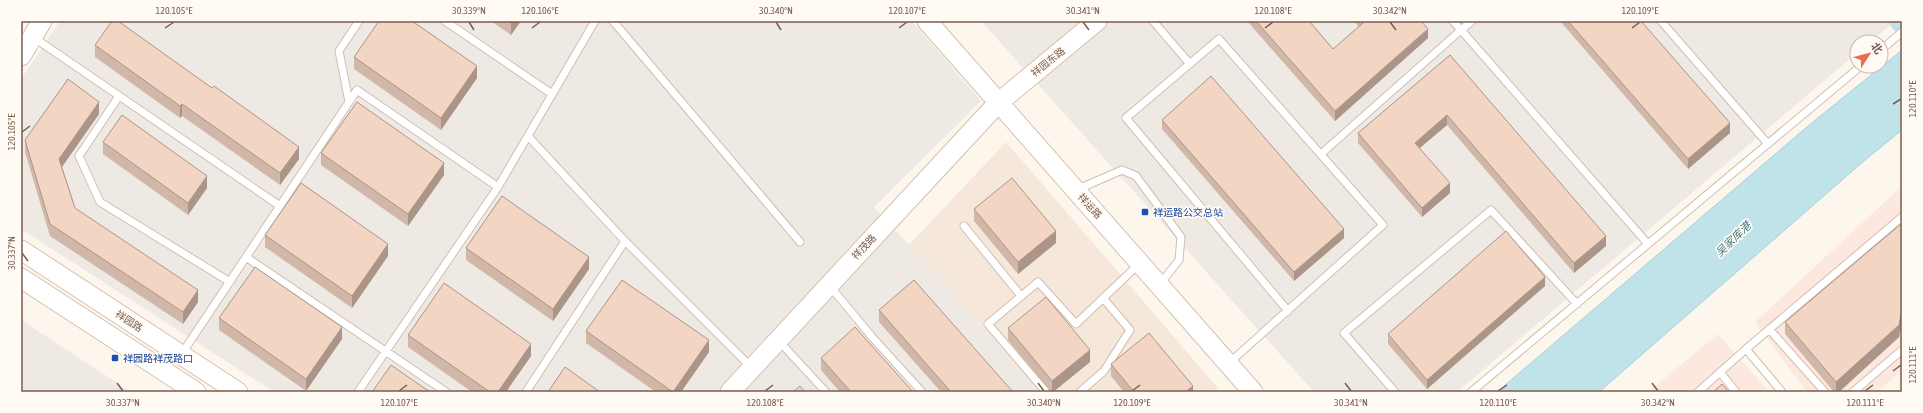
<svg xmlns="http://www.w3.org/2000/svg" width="1923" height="413" font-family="'Asap Condensed','Noto Sans SC',sans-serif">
<rect width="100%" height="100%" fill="#fdf6ec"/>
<path fill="#f5e8da" d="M1006 142 1218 388 1213 392H1044L909 245Z"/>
<path fill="#fde8e0" d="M1902 186V370L1877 392H1807L1755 322Z
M1718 334 1769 392H1648Z"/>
<path fill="#efe9e4" d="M60 21H912L981 101 874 207 1044 392H274L21 229V79Z
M981 21H1895L1870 42H1857V53L1457 392H1314Z
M21 320 131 392H21Z"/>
<path fill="#bfe3e8" stroke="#a5d3da" d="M1902 50V130L1865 160 1599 392H1497L1808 126Z"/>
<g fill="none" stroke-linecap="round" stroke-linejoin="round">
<path stroke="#bfe3e8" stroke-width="16" d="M1897 21 1902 27"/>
<defs>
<path id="lane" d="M445 21 552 94
M613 21 800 242
M1153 21 1190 64
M1472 21 1461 30 1648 244
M1661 21 1768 144
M33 37 280 206
M1881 50 1902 32
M119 96 79 156 100 202 230 282
M349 102 339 51 359 21
M528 136 625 241 751 367
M1321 154 1461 30 1453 21
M1076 190 1122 170 1136 176 1181 237 1179 260 1160 284
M964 226 1021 296
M246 257 446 392
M829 285 873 338 922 392
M1769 329 1825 392
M778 340 826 392
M1746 349 1782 392
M181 355 357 90 498 187
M1229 363 1383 225 1219 39 1126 118 1288 311
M1720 372 1736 392
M358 392 498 187 595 21
M526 392 625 241
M1046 392 988 324 1038 282 1076 324 1139 264
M1080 392 1104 371 1130 330 1103 298
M1395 392 1344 333 1491 210 1577 304
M1471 392 1861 66
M1698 392 1746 349 1902 217
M1853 392 1902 350"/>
<path id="secondary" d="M927 21 1253 392
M21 56 42 21
M21 250 238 392
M21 278 196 392
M730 392 998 103 1097 21"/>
</defs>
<use href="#lane" stroke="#d1beb0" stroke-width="9"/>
<use href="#secondary" stroke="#d6c0b0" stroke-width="21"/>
<use href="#lane" stroke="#fff" stroke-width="7"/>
<use href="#secondary" stroke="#fff" stroke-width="19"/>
</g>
<path fill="#d1b7a8" d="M491 21H521L511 35Z
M1247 21H1309L1333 49 1359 27 1354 21H1421L1428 38 1335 121Z
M1560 21H1641L1730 133 1688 169Z
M95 45 212 88 299 159 280 185 182 116 180 118 95 57Z
M1450 55 1606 246 1574 273 1447 125 1420 148 1450 193 1422 217 1358 143V133Z
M354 57 477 78 441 130 354 69Z
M99 114 62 167 75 208 198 302 183 324 50 236 25 152V140Z
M1162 120 1344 238 1294 281 1162 129Z
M103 142 207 188 188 215 103 154Z
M321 153 444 175 408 226 321 165Z
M974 209 1056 243 1018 274 974 221Z
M1902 223V321L1899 337 1839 392H1834L1785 334V322Z
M265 235 388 256 352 308 265 247Z
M466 248 589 269 553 321 466 260Z
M1545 286 1427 389 1388 344V334Z
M879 310 1013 392H941L879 322Z
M219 318 342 339 306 391 219 330Z
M1008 328 1090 362 1053 392H1051L1008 340Z
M586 331 709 352 681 392H656L586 343Z
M408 335 531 356 506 392H472L408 347Z
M821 358 913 392H840L821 370Z
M1111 364 1193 392H1124L1111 376Z"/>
<path fill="#aa9588" d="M513 21H521L511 35V23Z
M1428 29V38L1335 121V111Z
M477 66V78L441 130V118Z
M99 102V114L59 171V159Z
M182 104V116L180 118V106Z
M1447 115V125L1415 152V143Z
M1730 123V133L1688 169V159Z
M299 147V159L280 185V173Z
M444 163V175L408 226V214Z
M207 176V188L188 215V203Z
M1450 183V193L1422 217V208Z
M1344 229V238L1294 281V272Z
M1056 231V243L1018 274V262Z
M1606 236V246L1574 273V263Z
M388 244V256L352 308V296Z
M589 257V269L553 321V309Z
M1545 277V286L1427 389V380Z
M198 290V302L183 324V312Z
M1902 309V321L1899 337 1839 392H1836V382Z
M342 327V339L306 391V379Z
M709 340V352L681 392H673Z
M531 344V356L506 392H498Z
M1090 350V362L1053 392H1052V381Z
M1193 386V392H1185Z"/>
<path fill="#f3d5c3" stroke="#aa9588" d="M112 21H118L212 88 214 86 299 147 280 173 182 104 180 106 95 45Z
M379 21H412L477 66 441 118 354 57Z
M508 21H513L511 23Z
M1256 21H1309L1333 49 1363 23 1362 21H1421L1428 29 1335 111Z
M1568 21H1641L1730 123 1688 159Z
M1450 55 1606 236 1574 263 1447 115 1415 143 1450 183 1422 208 1358 133Z
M1211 76 1344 229 1294 272 1162 120Z
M68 79 99 102 59 159 75 208 198 290 183 312 50 224 25 140Z
M357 102 444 163 408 214 321 153Z
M122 115 207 176 188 203 103 142Z
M1012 178 1056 231 1018 262 974 209Z
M301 183 388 244 352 296 265 235Z
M502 196 589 257 553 309 466 248Z
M1902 223V309L1899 325 1836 382 1785 322Z
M1506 231 1545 277 1427 380 1388 334Z
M255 267 342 327 306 379 219 318Z
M622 280 709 340 673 392 586 331Z
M914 280 1013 392H951L879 310Z
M444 283 531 344 498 392H490L408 335Z
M1046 297 1090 350 1052 381 1008 328Z
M855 327 913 392H851L821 358Z
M1149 333 1193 386 1185 392H1134L1111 364Z
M391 365 430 392H372Z
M565 367 600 392H548Z
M1722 384 1729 392H1713Z
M800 386 805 392H793Z"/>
<path fill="none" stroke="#7a5c4d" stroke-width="1.5" d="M469 22 474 30M776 22 781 30M1083 22 1089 30M1390 22 1396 30M165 28 174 22M532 28 540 22M899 28 907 22M1265 28 1273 22M1632 28 1640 22M1893 104 1901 99M22 132 30 126M22 253 28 261M1893 371 1901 365M117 383 123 391M1038 383 1044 391M1345 383 1351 391M1652 383 1658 391M399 391 407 385M765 391 773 385M1132 391 1140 385M1498 391 1507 385M1865 391 1873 385"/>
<g fill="#1a4fb4" stroke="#fffaf3" stroke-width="1.5">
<rect x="1141" y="208" width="8" height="8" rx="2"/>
<rect x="111" y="354" width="8" height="8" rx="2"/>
</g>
<g text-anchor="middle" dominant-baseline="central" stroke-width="3.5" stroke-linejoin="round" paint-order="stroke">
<g font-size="10" fill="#7a5c4d" stroke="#fffaf3">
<text transform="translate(1048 62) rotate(-39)">祥园东路</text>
<text transform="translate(1090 206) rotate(48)">祥运路</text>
<text transform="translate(864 247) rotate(-47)">祥茂路</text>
<text transform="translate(129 321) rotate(33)">祥园路</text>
</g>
<g font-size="10" fill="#164399" stroke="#fffaf3" text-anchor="start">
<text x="1153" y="212">祥运路公交总站</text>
<text x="123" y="358">祥园路祥茂路口</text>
</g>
<g font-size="11" font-style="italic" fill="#437c86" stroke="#fffaf3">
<text transform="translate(1733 239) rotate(-44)">吴家库港</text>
</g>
</g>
<rect width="1923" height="413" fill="none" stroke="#fffaf3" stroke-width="44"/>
<g transform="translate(1869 54) rotate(54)"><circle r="19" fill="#fffaf3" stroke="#cabbb1"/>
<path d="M0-3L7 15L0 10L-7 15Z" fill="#e76f51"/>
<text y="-6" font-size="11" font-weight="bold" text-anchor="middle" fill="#7a5c4d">北</text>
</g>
<rect x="22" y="22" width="1879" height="369" fill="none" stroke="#7a5c4d" stroke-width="1.5"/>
<g font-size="10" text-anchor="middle" fill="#7a5c4d">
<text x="174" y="14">120.105°E</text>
<text x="469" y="14">30.339°N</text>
<text x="540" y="14">120.106°E</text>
<text x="776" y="14">30.340°N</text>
<text x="907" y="14">120.107°E</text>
<text x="1083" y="14">30.341°N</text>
<text x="1273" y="14">120.108°E</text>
<text x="1390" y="14">30.342°N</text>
<text x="1640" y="14">120.109°E</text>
<text transform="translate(1912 99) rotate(-90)" y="4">120.110°E</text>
<text transform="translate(11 132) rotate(-90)" y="4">120.105°E</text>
<text transform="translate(11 253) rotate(-90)" y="4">30.337°N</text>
<text transform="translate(1912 365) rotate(-90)" y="4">120.111°E</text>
<text x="123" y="406">30.337°N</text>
<text x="399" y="406">120.107°E</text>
<text x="765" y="406">120.108°E</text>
<text x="1044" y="406">30.340°N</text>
<text x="1132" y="406">120.109°E</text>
<text x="1351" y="406">30.341°N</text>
<text x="1498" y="406">120.110°E</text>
<text x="1658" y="406">30.342°N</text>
<text x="1865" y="406">120.111°E</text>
</g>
</svg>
